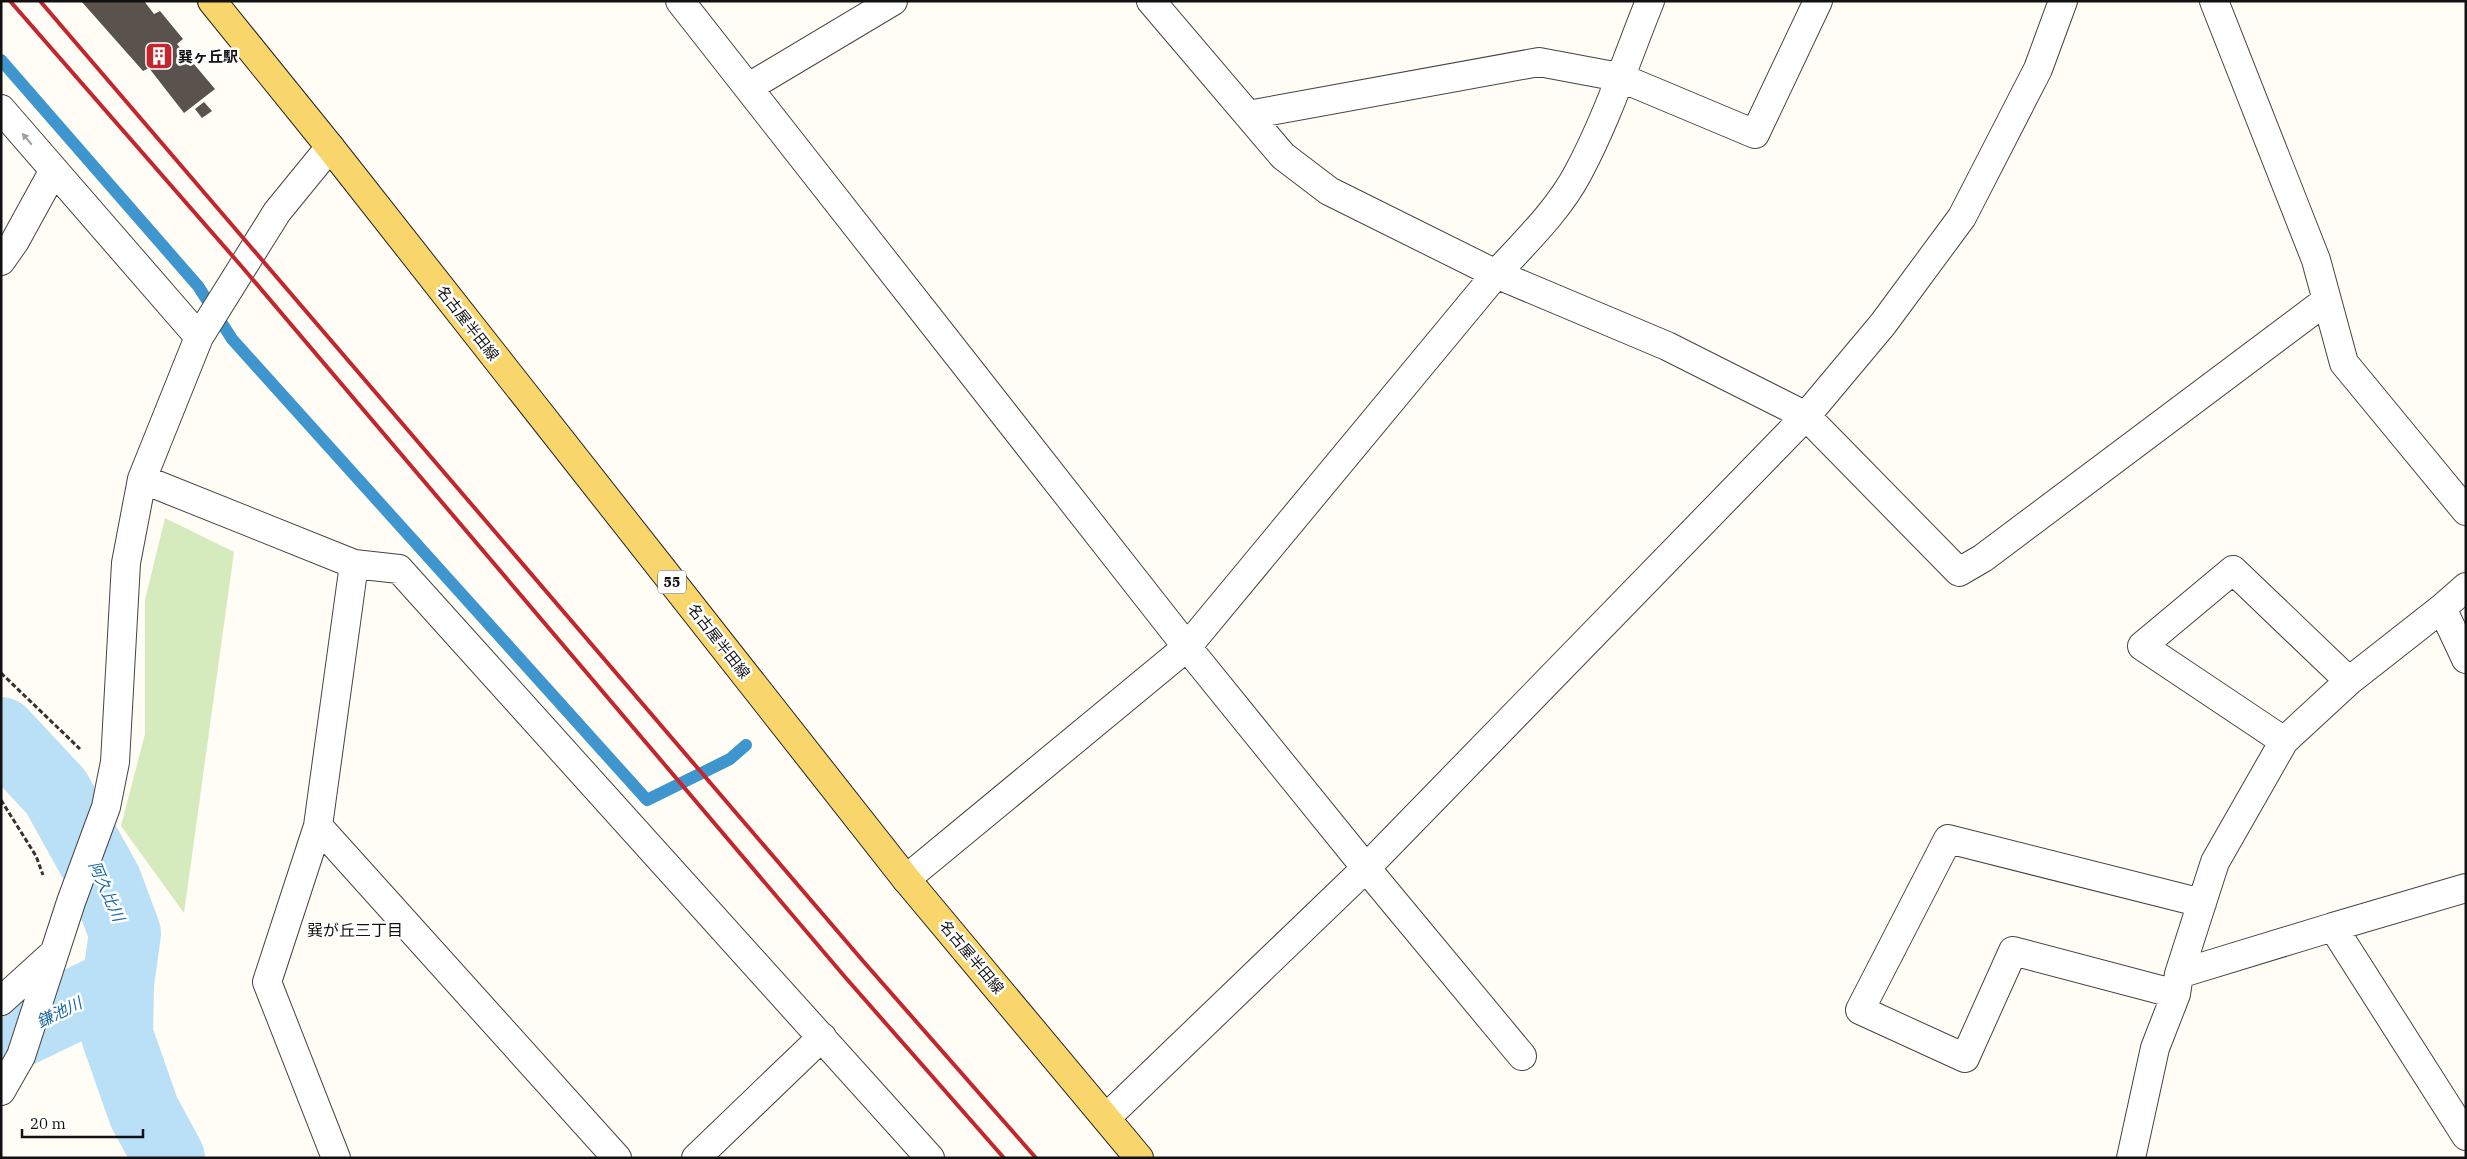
<svg xmlns="http://www.w3.org/2000/svg" width="2467" height="1159" font-family="'IBM Plex Serif','Noto Sans JP',serif">
<rect width="100%" height="100%" fill="#fffdf5"/>
<path fill="#d5ebbd" d="M165 518 234 552 184 913 121 826 145 734V600Z"/>
<g fill="none" stroke-linecap="round" stroke-linejoin="round">
<path stroke="#3f96cf" stroke-width="12" d="M1 60 198 286 232 339 647 800 730 759 746 745"/>
<path stroke="#b9e0f7" stroke-width="72" d="M1 733 56 792 106 882 125 933 118 984 117 1035 144 1112 169 1158
M1 1040 118 984"/>
</g>
<path fill="#5a524d" d="M81 1H144L154 14 160 11 183 39 177 44 215 89 184 113 149 68 143 71Z
M204 102 212 111 202 118 195 109Z"/>
<g fill="none" stroke-linecap="round" stroke-linejoin="round">
<defs>
<path id="minor" d="M680 1 1187 647 1366 868 1522 1056
M1151 1 1283 156 1329 191 1496 274 1667 346 1806 416 1959 572 1983 558 2327 300
M2214 1 2316 260 2344 363 2466 511
M749 87 893 1
M1 109 199 337
M1248 115 1539 62 1619 77 1755 134 1818 1
M1 261 15 241 54 170
M142 479 354 564 399 569 930 1158
M2442 608 2466 659
M2284 741 2142 646 2233 570 2349 681
M318 826 617 1158
M906 879 1187 647 1496 274C1524 243 1558 211 1578 173 1607 119 1627 58 1650 1
M2333 927 2466 888
M2179 974 2333 927 2466 1136
M2176 994 2013 951 1965 1058 1860 1010 1948 839 2202 903
M1 1001 53 954
M1 1091 21 1056 71 902 106 807 115 762 126 563 142 479 199 337 277 212 330 147
M1106 1118 1366 868 1806 416 1883 324 1962 217 2038 69 2063 1
M336 1158 267 982 318 826 354 564
M696 1158 822 1037
M2131 1158 2155 1048 2176 994 2179 974 2215 862 2284 741 2349 681 2442 608 2466 587"/>
<path id="major" d="M212 1 330 147 906 879 1139 1158"/>
</defs>
<use href="#minor" stroke="#444" stroke-width="30"/>
<use href="#major" stroke="#222" stroke-width="30"/>
<path stroke="#333" stroke-width="3" stroke-dasharray="5 2.5" stroke-linecap="butt" d="M1 673 80 749
M1 800 36 856 43 875"/>
<use href="#minor" stroke="#fff" stroke-width="28"/>
<use href="#major" stroke="#f9d66b" stroke-width="28"/>
<path stroke="#c4262e" stroke-width="4" d="M10 1 243 268 845 977 1004 1158
M40 1 863 961 1036 1158"/>
</g>
<defs><path id="oneway-solid" d="M-6-.8H1V-3.2L6.5 0L1 3.2V.8H-6Z" transform="scale(1.25)"/></defs>
<use fill="#a0a0a0" href="#oneway-solid" transform="translate(27 139) rotate(-130)"/>
<defs>
<symbol id="building-square" viewBox="-11 -11 22 22"><rect x="-9" y="-9" width="18" height="18" rx="4" fill="#c4262e" stroke="#fff"/><path d="M-4-6H4V6H1V3H-1V6H-4ZM-2.5-4.3h1.7v1.8h-1.7ZM.8-4.3h1.7v1.8H.8ZM-2.5-1h1.7V.8h-1.7ZM.8-1h1.7V.8H.8Z" fill="#fff"/></symbol>
</defs>
<g fill-rule="evenodd">
<use href="#building-square" x="143" y="40" width="32" height="32"/>
</g>
<g text-anchor="middle" dominant-baseline="central" stroke-width="5" stroke-linejoin="round" paint-order="stroke">
<rect fill="#fff" stroke="#585858" stroke-width="1" x="658" y="570.5" width="28" height="23" rx="4"/>
<g font-size="14" font-weight="bold" fill="#111">
<text x="672" y="582">55</text>
</g>
<g font-size="15" font-weight="bold" fill="#111" stroke="#fff" text-anchor="start">
<text x="178" y="56">巽ヶ丘駅</text>
</g>
<g font-size="15" fill="#111" stroke="#fff">
<text transform="translate(468 323) rotate(52)">名古屋半田線</text>
<text transform="translate(719 641) rotate(52)">名古屋半田線</text>
<text transform="translate(972 957) rotate(50)">名古屋半田線</text>
</g>
<g font-size="16" font-style="italic" fill="#1768a6" stroke="#fff">
<text transform="translate(107 891) rotate(66)">阿久比川</text>
<text transform="translate(59 1012) rotate(-26)">鎌池川</text>
</g>
<g font-size="16" fill="#111" stroke="#fff">
<text x="355" y="930">巽が丘三丁目</text>
</g>
</g>
<rect width="2467" height="1159" fill="none" stroke="#111111" stroke-width="5"/>
<path d="M22 1129v8h121v-8" fill="none" stroke="#111111" stroke-width="2.5"/>
<text x="30" y="1129" font-size="15" fill="#111111" stroke="#ffffff" stroke-width="4" paint-order="stroke">20 m</text>
</svg>
